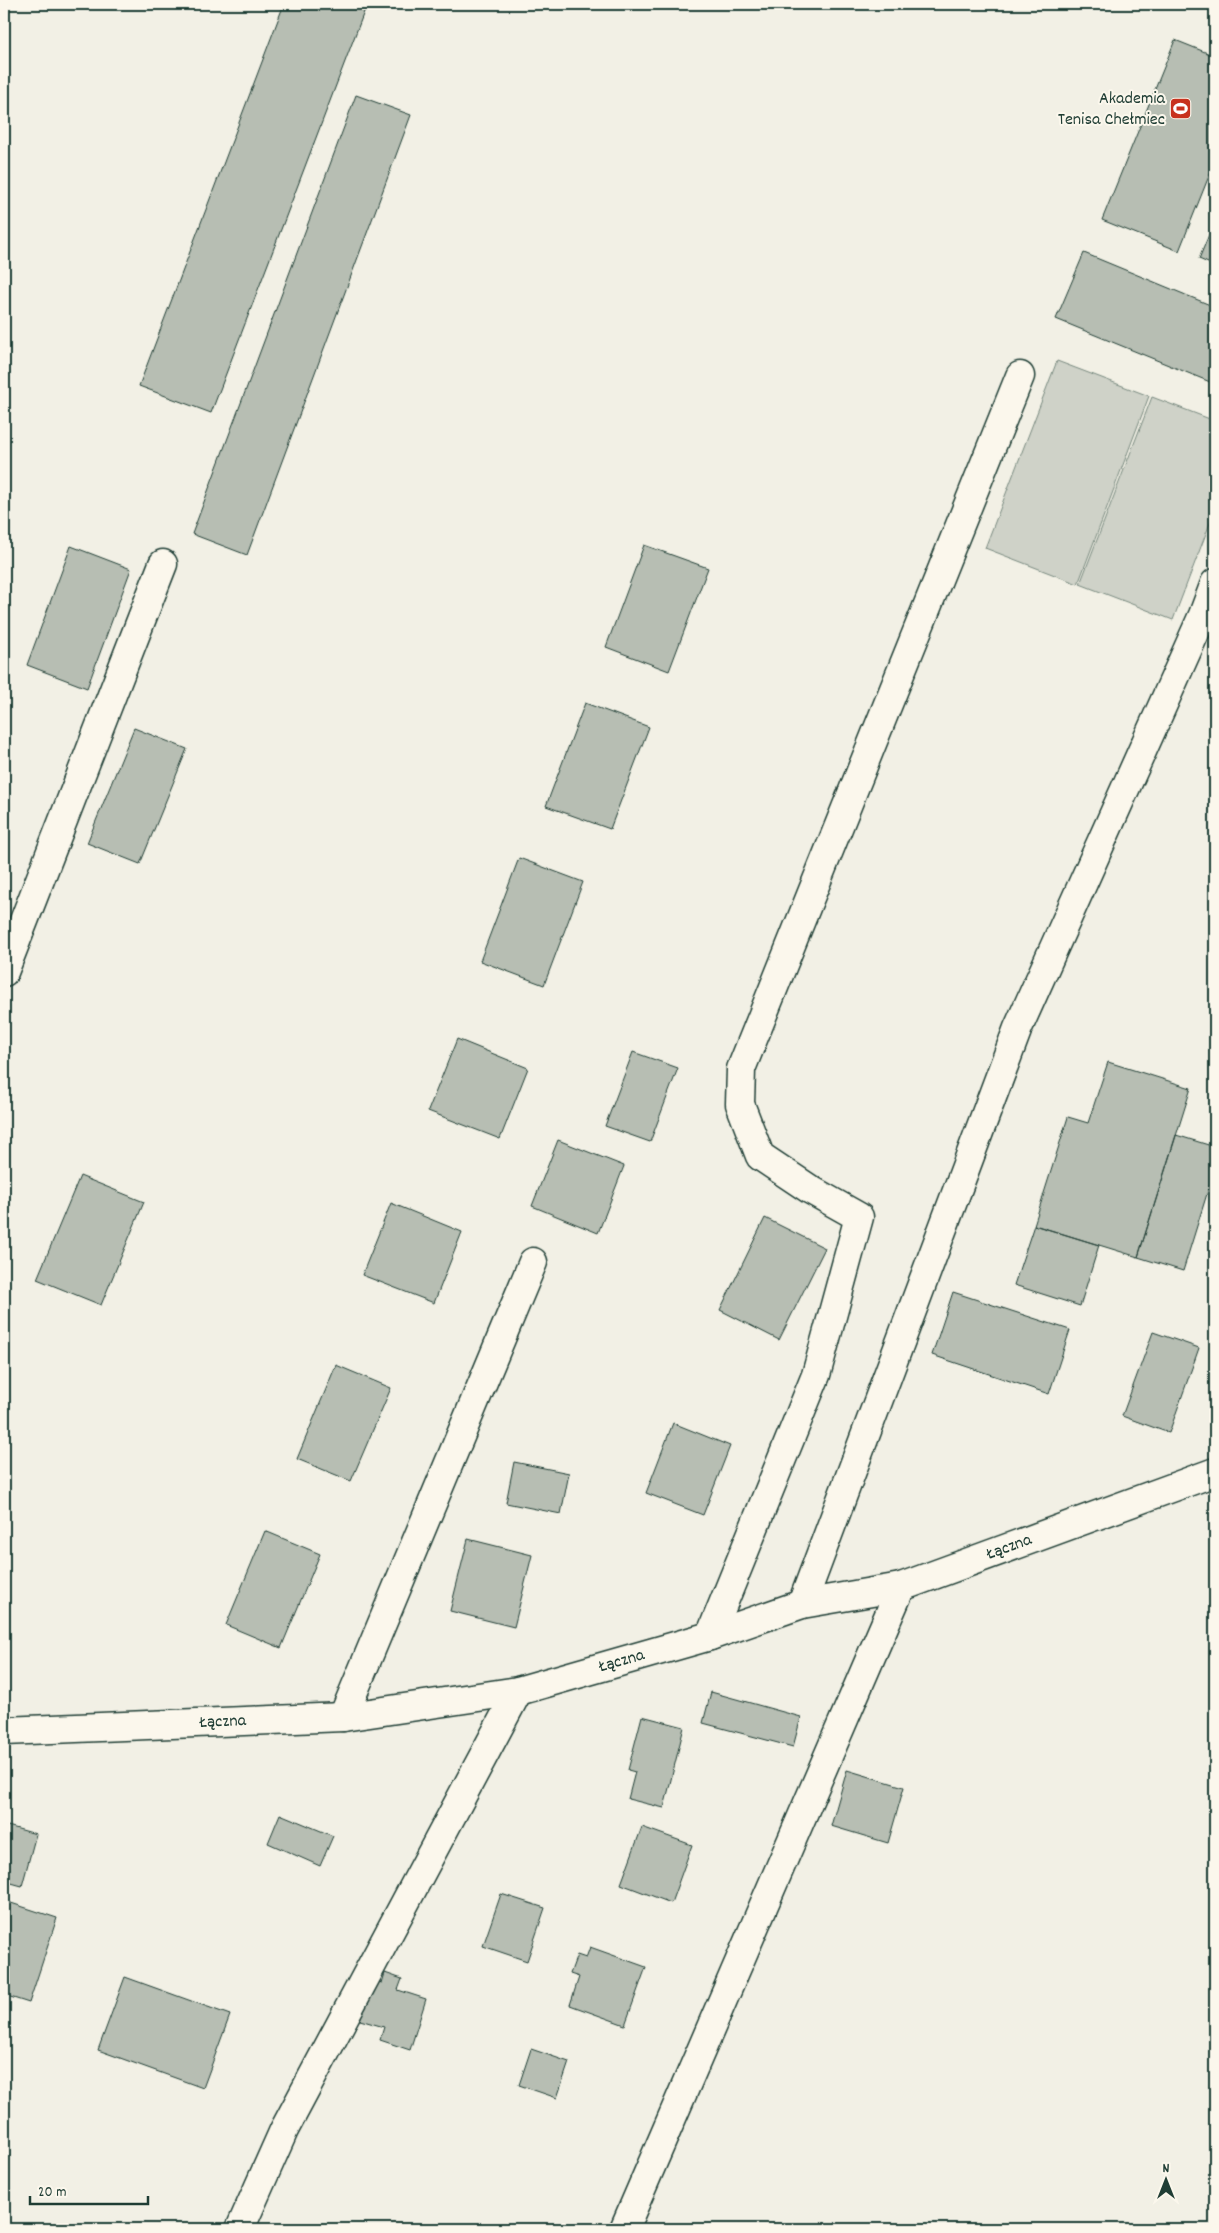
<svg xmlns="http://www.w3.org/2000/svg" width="1219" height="2233" font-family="Dekko,sans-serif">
<rect width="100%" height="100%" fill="#f2f0e5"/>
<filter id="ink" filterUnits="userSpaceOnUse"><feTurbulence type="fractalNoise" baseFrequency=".02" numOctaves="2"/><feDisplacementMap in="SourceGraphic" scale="10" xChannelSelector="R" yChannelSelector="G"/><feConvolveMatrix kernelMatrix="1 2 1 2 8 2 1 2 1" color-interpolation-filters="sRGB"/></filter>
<g filter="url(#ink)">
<path fill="#cfd2c8" stroke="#77887e" d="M1057 361 1149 396 1078 584 985 548Z
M1152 397 1215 421V510L1173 620 1080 584Z"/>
<path fill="#b7beb3" stroke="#1f3d34" d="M284 4H367L211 413 139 386Z
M1175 40 1215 56V161L1179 251 1102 220Z
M356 95 411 115 247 555 192 534Z
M1215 220V266L1199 259Z
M1084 253 1215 307V384L1056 319Z
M644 545 708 568 669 671 606 647Z
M71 546 131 569 87 688 27 665Z
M585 703 649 727 610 829 546 806Z
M134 728 187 749 140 864 87 843Z
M519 858 583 882 544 985 480 961Z
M457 1039 528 1068 500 1139 428 1111Z
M633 1052 678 1068 650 1142 605 1126Z
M1108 1062 1191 1088 1138 1257 1034 1225 1068 1117 1088 1123Z
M1176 1135 1215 1147V1168L1183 1271 1138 1257Z
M558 1140 624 1166 598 1233 532 1206Z
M80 1176 144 1202 101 1305 37 1279Z
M391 1203 462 1232 434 1303 362 1275Z
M765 1218 825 1248 779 1340 720 1310Z
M1034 1225 1099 1245 1080 1306 1014 1285Z
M953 1292 1070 1330 1049 1394 932 1355Z
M1153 1332 1199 1348 1169 1433 1122 1416Z
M336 1365 391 1388 351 1481 297 1459Z
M673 1423 730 1446 703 1515 646 1493Z
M514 1462 569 1473 561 1514 506 1503Z
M265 1531 320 1554 281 1648 226 1625Z
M468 1539 532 1555 514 1627 450 1611Z
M711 1692 801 1717 793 1747 703 1723Z
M642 1716 684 1727 664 1808 628 1799 635 1772 628 1770Z
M847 1770 904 1787 888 1843 831 1826Z
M280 1814 333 1836 320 1866 268 1843Z
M4 1825 36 1834 22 1886 4 1881Z
M642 1827 692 1845 671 1903 621 1884Z
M501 1894 545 1908 527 1961 483 1946Z
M8 1902 57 1918 29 2003 4 1995V1915Z
M590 1947 646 1967 625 2025 570 2005 579 1977 570 1974 577 1955 586 1958Z
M385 1973 402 1979 398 1990 426 1999 410 2050 380 2040 384 2027 360 2020 373 1980 382 1983Z
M125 1977 230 2015 203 2088 98 2050Z
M531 2049 569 2062 557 2098 519 2085Z"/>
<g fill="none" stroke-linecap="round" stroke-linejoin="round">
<defs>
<g id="minor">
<path d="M4 972 163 564"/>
<path d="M802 1604 1018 1028 1203 615 1215 583"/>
<path d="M710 1636 816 1375 859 1217 811 1190 760 1156 740 1104 741 1069 1020 376"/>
<path d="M343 1717 533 1262"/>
<path id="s1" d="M4 1731 343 1717 518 1691 710 1636 802 1604 901 1587 1215 1472"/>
<path d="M240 2229 284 2130 518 1691"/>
<path d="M624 2229 901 1587"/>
</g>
</defs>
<use href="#minor" stroke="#1f3d34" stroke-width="31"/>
<use href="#minor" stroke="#fbf7ec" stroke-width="28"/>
</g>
</g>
<defs>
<symbol id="stadium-square" viewBox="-11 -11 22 22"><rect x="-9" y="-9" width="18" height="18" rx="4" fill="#c8321e" stroke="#fbf7ec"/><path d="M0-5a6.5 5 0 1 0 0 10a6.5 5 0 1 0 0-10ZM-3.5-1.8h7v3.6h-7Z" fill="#fff"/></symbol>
</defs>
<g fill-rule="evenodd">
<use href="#stadium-square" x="1168" y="96" width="25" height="25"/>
</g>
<g text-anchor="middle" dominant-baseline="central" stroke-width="4" stroke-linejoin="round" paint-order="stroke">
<g font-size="18" fill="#1f3d34" stroke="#fbf7ec" text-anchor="end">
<text x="1165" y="99">Akademia<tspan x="1165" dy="21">Tenisa Chełmiec</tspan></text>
</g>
<g font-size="18" fill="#1f3d34" stroke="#fbf7ec">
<text stroke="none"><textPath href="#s1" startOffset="1029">Łączna</textPath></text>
<text stroke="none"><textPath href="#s1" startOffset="624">Łączna</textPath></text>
<text stroke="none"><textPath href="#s1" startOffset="219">Łączna</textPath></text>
</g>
</g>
<rect width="1219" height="2233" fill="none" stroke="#fbf7ec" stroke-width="20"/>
<rect x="10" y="10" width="1199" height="2213" fill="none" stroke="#1f3d34" stroke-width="2" filter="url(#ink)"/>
<g transform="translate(1166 2180)" stroke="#fbf7ec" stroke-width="4" paint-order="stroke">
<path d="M0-4L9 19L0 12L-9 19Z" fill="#1f3d34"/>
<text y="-8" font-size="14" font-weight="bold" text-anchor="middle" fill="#1f3d34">N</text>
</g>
<path d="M30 2196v8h118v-8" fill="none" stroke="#1f3d34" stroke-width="2.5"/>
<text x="38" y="2196" font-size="15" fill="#1f3d34" stroke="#fbf7ec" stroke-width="4" paint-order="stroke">20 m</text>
</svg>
